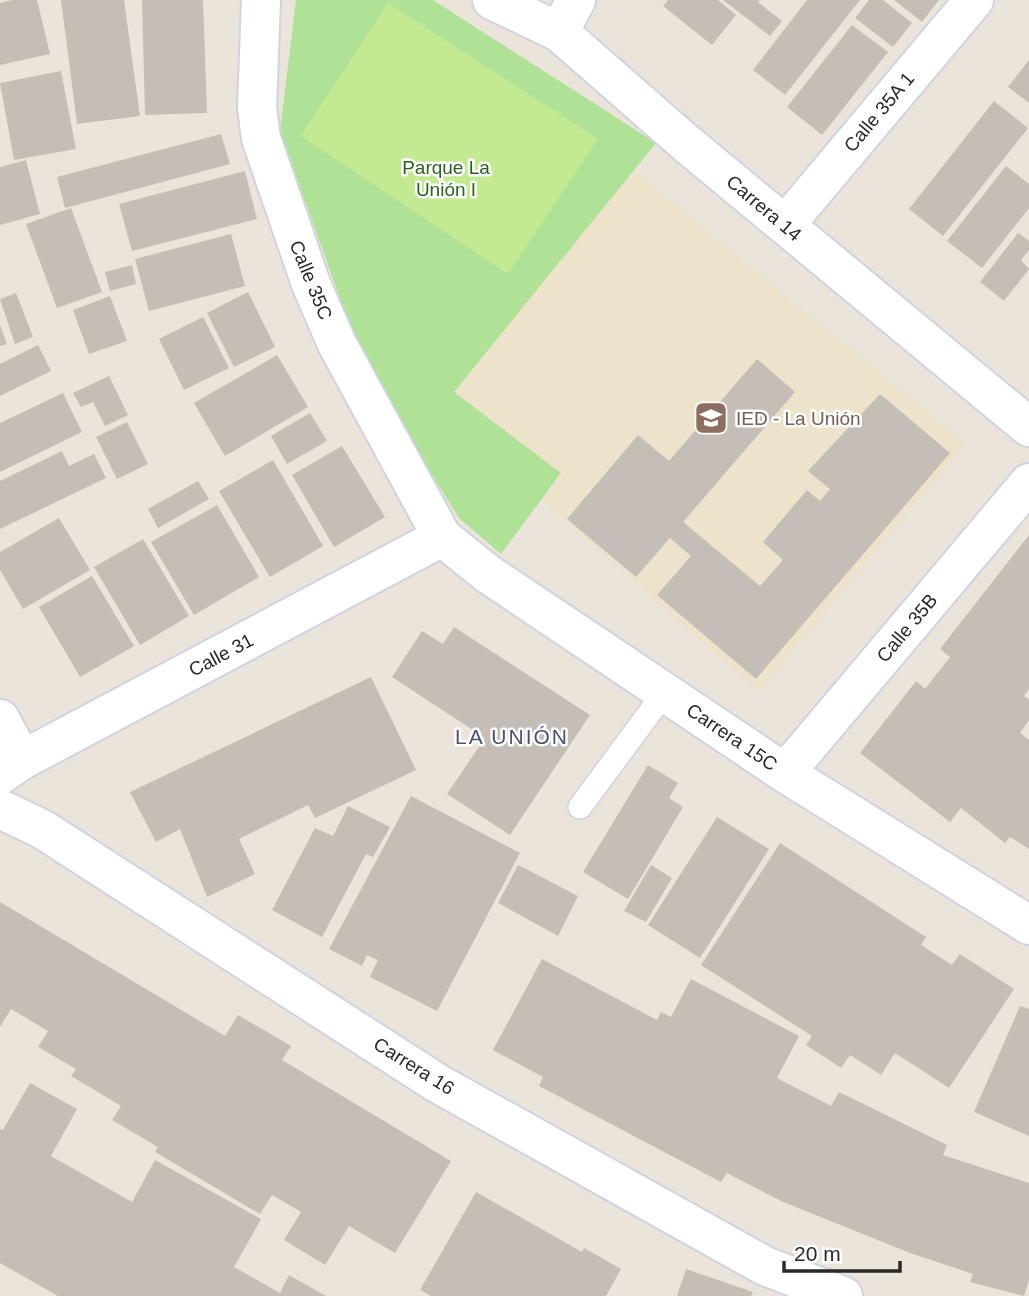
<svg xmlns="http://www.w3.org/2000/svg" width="1029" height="1296" font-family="Arial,sans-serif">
<rect width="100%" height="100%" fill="#ebe4db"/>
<path fill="#ede2ca" d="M633 170 965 443 759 692 543 501 561 474 454 392Z"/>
<path fill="#afe297" d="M296 0H433L656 143 454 392 561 473 501 554 459 518 402 427 352 332 280 131Z"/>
<path fill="#c3ea92" d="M388 3 598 139 508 274 301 136Z"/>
<path fill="#c4beb6" d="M12 0H37L50 54 0 65V3Z
M61 0H124L140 116 77 124Z
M142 0H203L207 113 145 115Z
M668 0H718L736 15 712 45 663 6Z
M723 0H760L758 2 782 21 770 36Z
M807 0H860L785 95 753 70Z
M869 0H883L912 23 893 47 855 18Z
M894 0H939L922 22Z
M852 25 888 52 822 135 787 107Z
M1029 60V103L1008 87Z
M61 71 76 149 14 160 0 83Z
M994 101 1028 128 943 236 909 209Z
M221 134 230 164 65 208 57 177Z
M26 160 40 214 0 225V167Z
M1006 166 1029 184V208L982 268 947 241Z
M245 171 257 219 132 251 119 204Z
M71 208 102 292 57 308 26 224Z
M1018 233 1029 241V250L1021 260 1029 269 1004 301 980 282Z
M231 234 245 286 149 311 135 259Z
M132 265 136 284 110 291 105 272Z
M248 292 275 347 234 367 207 313Z
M16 293 33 337 15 344 0 299Z
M110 296 127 341 89 354 73 310Z
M203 317 229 368 184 390 159 339Z
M0 325 7 344 0 346Z
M38 345 51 371 0 396V364Z
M277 355 308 407 225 456 194 403Z
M757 359 795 392 683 522 760 586 783 560 763 542 807 490 820 501 830 489 808 471 880 394 950 453 756 679 657 595 691 556 670 538 636 577 567 519 638 435 669 461Z
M109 376 128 415 105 426 93 402 81 407 73 393Z
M63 393 82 432 0 472V423Z
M310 413 327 441 287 464 271 436Z
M127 422 148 464 117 479 96 437Z
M342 446 385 517 334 547 292 475Z
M62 451 69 466 94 454 106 478 0 529V481Z
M273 460 323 546 270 577 219 491Z
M198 481 209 499 158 528 148 509Z
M217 505 259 577 194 615 151 542Z
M59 518 90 570 23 609 0 570V552Z
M1029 535V689L1024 696 1029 700V720L1020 733 1029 740V849L1010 837 1005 843 961 808 950 822 860 753 916 681 925 689 950 657 940 649Z
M143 539 189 616 140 645 94 567Z
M92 576 134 646 80 677 39 607Z
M454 627 590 715 510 835 447 794 485 738 392 677 422 631 443 644Z
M371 677 416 770 315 818 308 805 239 839 255 874 207 897 180 829 156 842 130 792Z
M648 765 678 783 669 798 683 807 628 899 583 872Z
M411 796 520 853 437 1011 370 977 378 960 367 955 362 966 329 949Z
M348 806 390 827 373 857 366 854 322 937 272 910 315 828 333 836Z
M717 817 769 849 700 958 648 925Z
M780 843 926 937 921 945 952 965 960 954 1014 989 949 1088 895 1053 881 1075 850 1055 841 1068 806 1045 812 1036 701 965Z
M518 865 578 896 558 936 498 903Z
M651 865 672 878 646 922 624 911Z
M0 902 225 1036 238 1015 291 1046 282 1060 451 1161 395 1253 349 1226 325 1265 284 1240 301 1212 272 1195 260 1214 155 1152 158 1147 112 1120 121 1106 71 1076 76 1069 38 1047 48 1031 11 1009 0 1027Z
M542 959 657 1020 661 1012 671 1017 691 979 799 1036 777 1078 831 1106 839 1092 947 1145 943 1155 1029 1183V1280L1024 1296 970 1282 973 1274 910 1253 781 1201 727 1173 721 1182 539 1086 543 1077 493 1050Z
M1020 1006 1029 1009V1136L974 1112Z
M30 1083 77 1109 51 1156 132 1202 155 1160 261 1219 234 1267 280 1293 289 1275 326 1296H58L0 1263V1129L3 1130Z
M476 1192 582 1252 584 1248 621 1269 606 1296H431L420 1290Z
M686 1269 753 1292 751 1296H677Z"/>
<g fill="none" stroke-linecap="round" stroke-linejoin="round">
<defs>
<path id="service" d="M580 807 665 692"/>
<path id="minor" d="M261 0 257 108 261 138 311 284 337 344 442 537 488 574 785 773 1029 925
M559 32 576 0
M785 225 974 0
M0 719 22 760
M785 773 1029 483
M0 775 22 760 442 537
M0 809 42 829 437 1083 765 1266 843 1296"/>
<path id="tertiary" d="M492 0 559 32 687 144 1029 427"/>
</defs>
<use href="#service" stroke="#d0d3e2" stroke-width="26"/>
<use href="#minor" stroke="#d0d3e2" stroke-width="42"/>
<use href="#tertiary" stroke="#d0d3e2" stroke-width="42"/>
<use href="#service" stroke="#fff" stroke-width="23"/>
<use href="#minor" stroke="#fff" stroke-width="38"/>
<use href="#tertiary" stroke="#fff" stroke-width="38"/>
</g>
<defs>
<symbol id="school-square" viewBox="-11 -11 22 22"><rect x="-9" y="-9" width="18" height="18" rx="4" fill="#8d6e63" stroke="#fff"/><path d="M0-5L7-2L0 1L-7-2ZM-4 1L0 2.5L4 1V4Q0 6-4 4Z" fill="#fff"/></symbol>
</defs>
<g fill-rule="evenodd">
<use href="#school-square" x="692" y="399" width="38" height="38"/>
</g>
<g text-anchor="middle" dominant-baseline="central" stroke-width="5" stroke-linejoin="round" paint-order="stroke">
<g font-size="19" fill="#292929" stroke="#fff">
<text transform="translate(879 112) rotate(-50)">Calle 35A 1</text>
<text transform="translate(764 208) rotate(40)">Carrera 14</text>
<text transform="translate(311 280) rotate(68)">Calle 35C</text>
<text transform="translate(907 628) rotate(-50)">Calle 35B</text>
<text transform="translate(221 655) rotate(-28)">Calle 31</text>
<text transform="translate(732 737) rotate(34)">Carrera 15C</text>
<text transform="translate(414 1066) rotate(32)">Carrera 16</text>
</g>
<g font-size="19" fill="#28651a" stroke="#fff">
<text x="446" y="167">Parque La<tspan x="446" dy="22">Unión I</tspan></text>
</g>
<g font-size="19" fill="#785e54" stroke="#fff" text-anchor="start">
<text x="736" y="418">IED - La Unión</text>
</g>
<g font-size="21" letter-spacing="2" fill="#4a5279" stroke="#fff">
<text x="512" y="736">LA UNIÓN</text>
</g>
</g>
<path d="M784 1261v10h116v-10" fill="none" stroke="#292929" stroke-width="3.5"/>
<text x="794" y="1261" font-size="21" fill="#292929" stroke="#ffffff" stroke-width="5" paint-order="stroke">20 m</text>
</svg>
